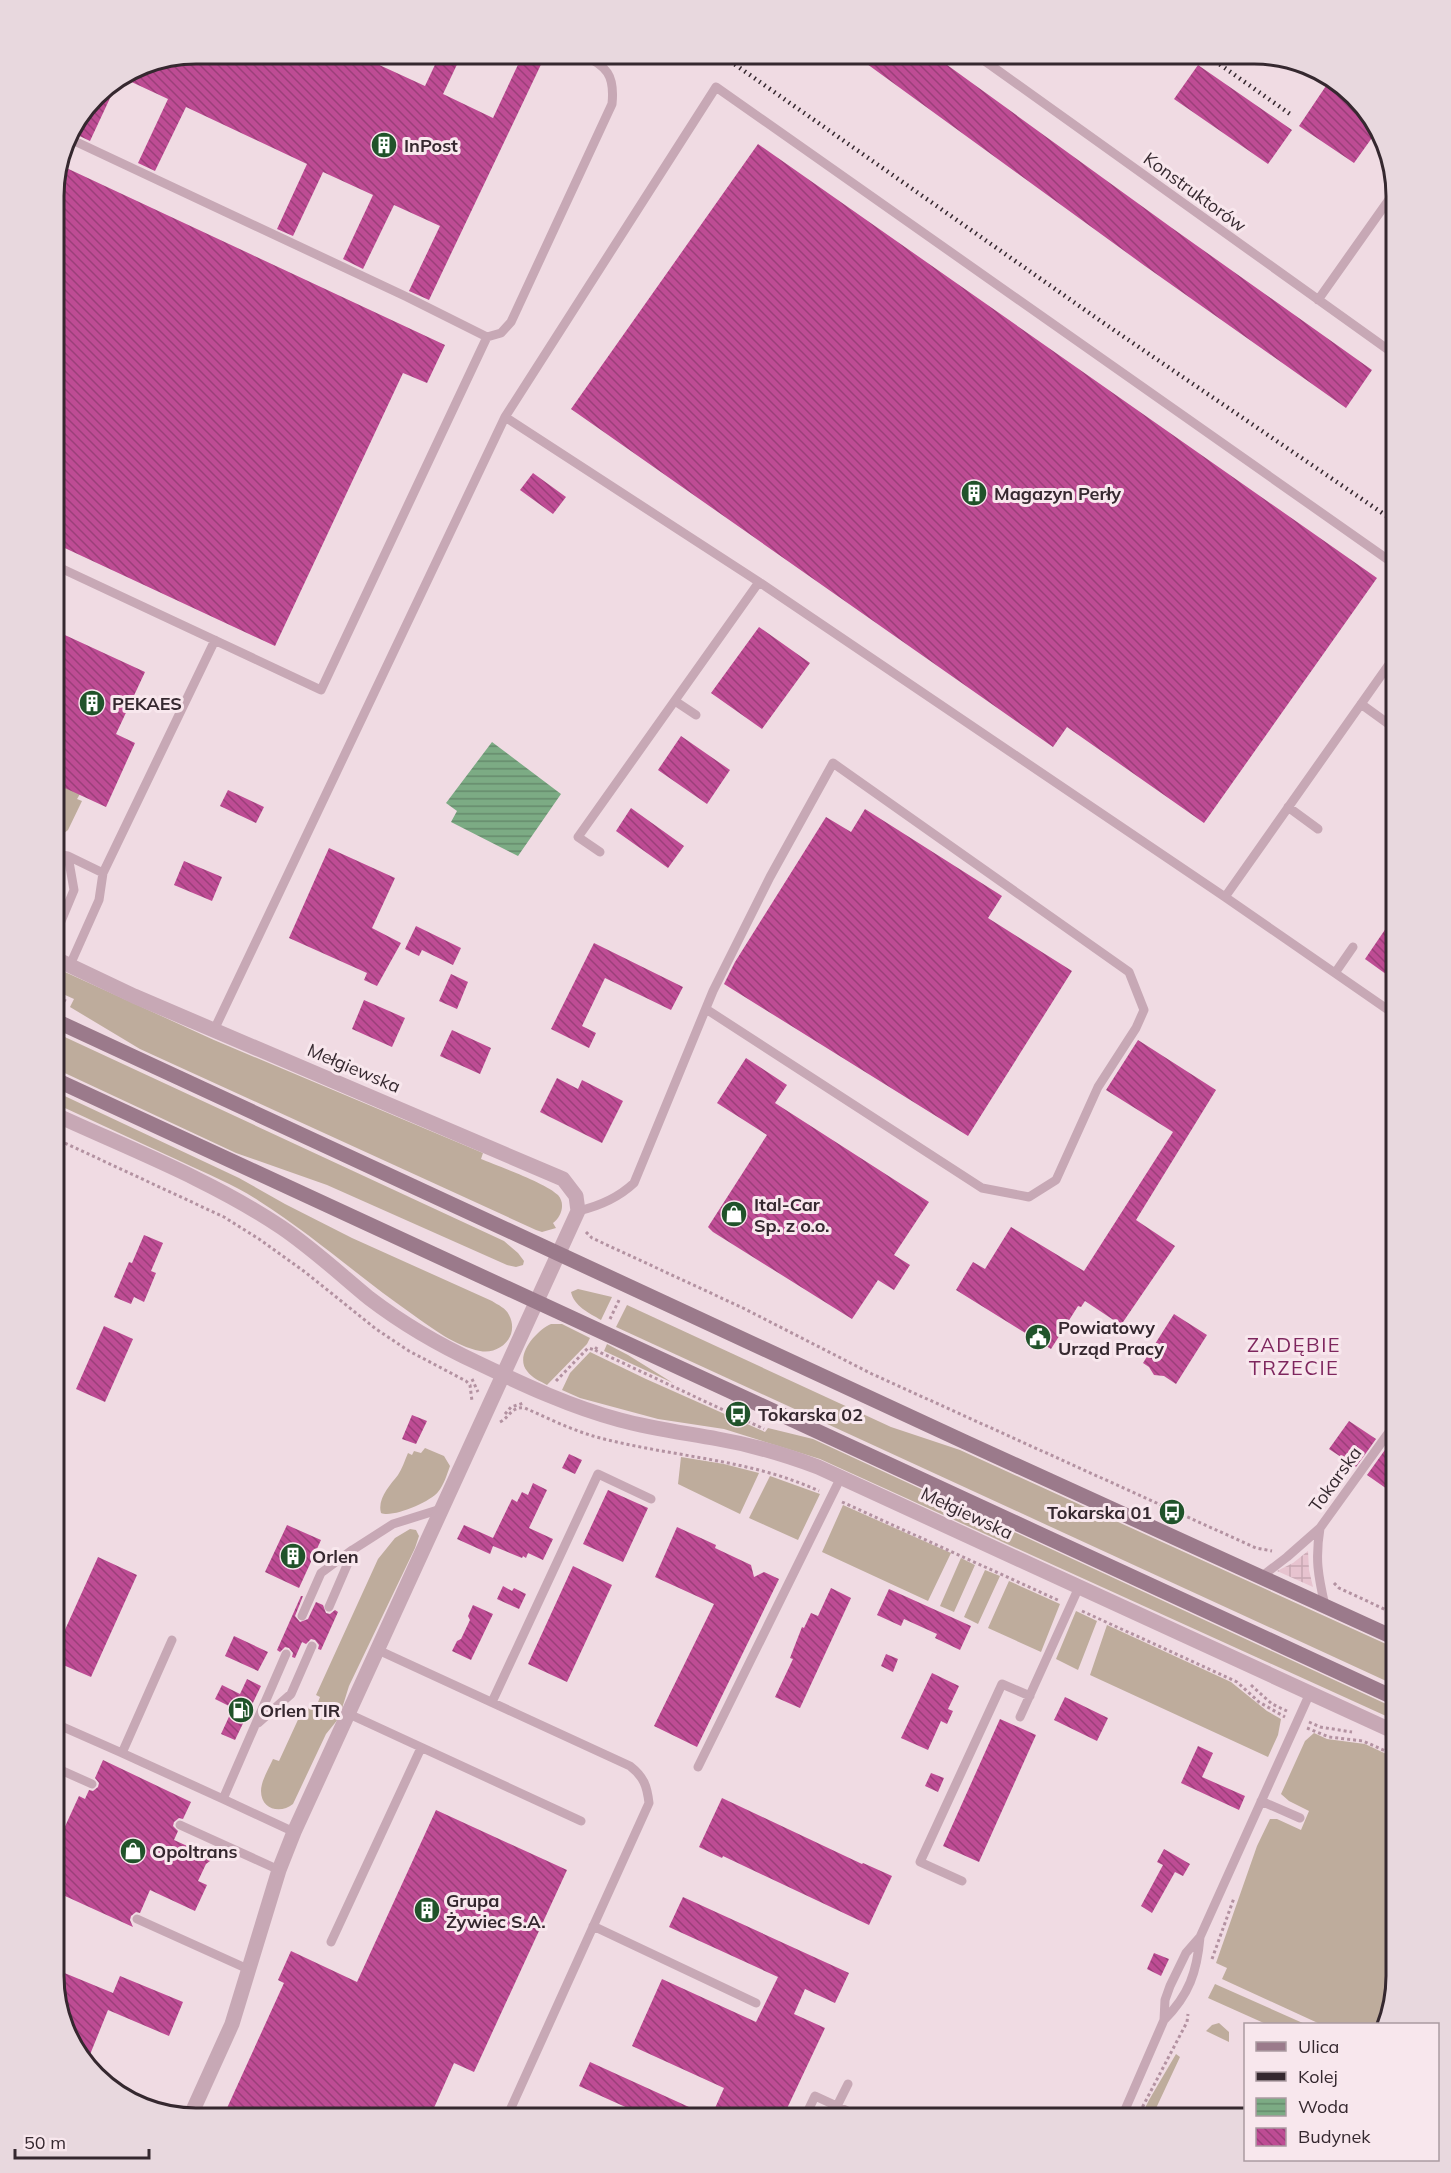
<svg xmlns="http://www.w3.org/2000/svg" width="1451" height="2173" font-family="Mulish,sans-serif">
<defs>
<pattern id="plaza-grid" width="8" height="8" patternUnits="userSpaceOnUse" patternTransform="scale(1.5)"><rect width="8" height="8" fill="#e7c3cf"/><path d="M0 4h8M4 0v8" fill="none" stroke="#c7a8b2"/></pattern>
<pattern id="water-rules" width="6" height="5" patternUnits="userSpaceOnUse" patternTransform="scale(1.5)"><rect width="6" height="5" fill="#7cab84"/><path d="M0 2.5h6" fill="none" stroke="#668b6c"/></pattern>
<pattern id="building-back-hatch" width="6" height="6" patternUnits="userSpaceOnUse" patternTransform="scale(1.5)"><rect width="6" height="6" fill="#be4c94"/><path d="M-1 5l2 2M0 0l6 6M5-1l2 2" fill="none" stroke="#9b3f79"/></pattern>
</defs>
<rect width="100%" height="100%" fill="#f0dbe3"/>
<path fill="#beac9c" d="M54 783 80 794 77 799 82 801 68 830 54 841Z
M54 967 214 1040 483 1153 481 1159C498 1166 546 1183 558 1195 566 1204 561 1217 553 1223L556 1228 542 1232 536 1230 140 1049 70 1007 74 999 54 990Z
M54 1032 504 1241 518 1253 524 1261 523 1265 516 1267 507 1265 327 1185 236 1153 54 1068Z
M54 1091 239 1178 285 1204 352 1238 492 1301C498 1305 506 1308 509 1315 520 1336 500 1355 480 1351 455 1346 432 1328 412 1314 360 1278 313 1235 259 1201 235 1185 207 1174 182 1162 139 1142 97 1123 54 1103Z
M578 1289 612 1297 601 1320C589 1313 574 1306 571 1292Z
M627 1305 891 1427 960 1450 1397 1649V1686L616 1327Z
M551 1324H562L590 1338 587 1344 547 1385C540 1381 532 1378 527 1371 514 1355 537 1330 551 1324Z
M607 1344 628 1355 673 1383 604 1351Z
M590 1352 646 1379 765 1432 768 1428 813 1439 1397 1709V1721L820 1459 724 1429 658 1419 580 1398 562 1390 570 1373Z
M425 1448 444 1456 450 1466C447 1474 444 1485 438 1492 430 1502 393 1518 381 1513 377 1499 390 1485 398 1475 402 1469 405 1460 408 1453L412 1455 414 1451 421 1453Z
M681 1457 724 1464 759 1473 740 1514 678 1484Z
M770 1476 820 1494 798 1540 749 1518Z
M843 1505 951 1553 928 1601 822 1552Z
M410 1529 416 1530 419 1536 415 1548 349 1686 339 1718 326 1734 293 1804C281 1814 261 1810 261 1791 261 1781 269 1768 273 1759L279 1761 302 1711 310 1708 315 1710 320 1697 316 1695 378 1559 395 1538Z
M961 1558 975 1565 954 1612 940 1606Z
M985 1570 1000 1576 978 1624 964 1617Z
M1009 1581 1060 1604 1041 1652 988 1628Z
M1076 1611 1097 1621 1078 1670 1056 1659Z
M1107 1625 1231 1682 1267 1711 1281 1719 1278 1735 1268 1757 1090 1675Z
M1314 1733 1327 1739 1365 1744 1397 1759V1977L1388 2008 1381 2024H1320L1222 1979 1227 1968 1216 1963 1257 1846 1270 1819H1277L1301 1830 1309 1811 1289 1801 1281 1794 1305 1741Z
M1215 1984 1305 2024H1266L1208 1998Z
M1219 2023 1229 2032V2042L1206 2031 1212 2025Z
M1176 2054 1180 2057 1151 2119H1146V2106L1149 2100Z"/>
<path fill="url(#plaza-grid)" d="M1308 1551 1309 1570 1313 1587 1277 1571 1293 1563Z"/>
<path fill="url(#water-rules)" d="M492 742 561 794 518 856 451 822 457 811 446 803Z"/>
<path fill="url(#building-back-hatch)" d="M197 54H379L375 63 425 86 440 54H462L443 94 493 118 523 54H546L429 300 409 291 440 226 394 205 363 269 343 259 373 195 323 172 293 236 277 229 307 164 186 107 155 171 138 163 168 99 123 78 142 65Z
M874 54H932L1172 228 1372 370 1346 408 1145 266 867 64Z
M1198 65 1292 130 1268 164 1174 99Z
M1332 77 1379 128 1354 163 1299 126Z
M118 81 90 141 71 132 96 96Z
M758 144 1377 578 1204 823 1067 727 1053 747 571 409Z
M60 165 445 345 427 383 403 373 275 646 54 543V188Z
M533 473 566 497 553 514 520 490Z
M759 627 810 663 762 729 711 693Z
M54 630 145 672 116 734 135 743 106 807 54 783Z
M681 736 730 770 707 804 658 770Z
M228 790 264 807 256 823 220 806Z
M631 808 684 846 668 868 616 831Z
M865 809 1002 896 988 918 1072 971 968 1136 724 984 735 962 826 817 851 832Z
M329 848 395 878 372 928 401 943 377 986 364 980 367 973 289 938Z
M184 861 222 877 212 901 174 885Z
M1397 912V982L1365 959Z
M416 926 461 948 453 965 422 950 419 956 405 949Z
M594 943 683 987 671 1010 605 978 582 1026 596 1033 589 1048 551 1029Z
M451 974 468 982 457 1009 439 1001Z
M364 1000 405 1018 392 1047 352 1029Z
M452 1030 491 1048 480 1074 440 1056Z
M1138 1040 1216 1090 1136 1220 1175 1246 1121 1325 1085 1301 1081 1307 1078 1306 1051 1349 956 1290 973 1262 985 1269 1011 1227 1084 1271 1173 1132 1106 1090Z
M746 1058 787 1085 775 1103 929 1202 894 1255 910 1265 894 1290 878 1280 852 1319 713 1232 708 1227 767 1135 717 1103Z
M557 1078 578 1089 582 1080 623 1101 602 1143 540 1112Z
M144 1235 163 1243 151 1271 156 1273 144 1302 134 1297 131 1304 114 1297 129 1262 132 1263Z
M1174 1314 1207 1335 1176 1384 1164 1376 1154 1375 1149 1367 1143 1363Z
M104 1326 133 1339 105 1402 76 1389Z
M412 1415 427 1421 416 1444 402 1439Z
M1349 1421 1376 1439 1356 1467 1329 1449Z
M1387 1447 1397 1454V1496L1367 1475Z
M569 1454 582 1460 575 1474 562 1468Z
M533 1483 547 1490 529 1528 553 1539 543 1560 528 1553 526 1558 523 1556 522 1558 493 1546 490 1554 457 1539 464 1525 493 1538 512 1499 517 1502 522 1492 528 1495Z
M608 1490 648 1508 623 1562 583 1544Z
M287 1525 321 1540 299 1588 265 1572Z
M677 1527 716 1545 715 1548 751 1565 754 1577 764 1572 779 1579 697 1747 654 1726 714 1604 655 1577Z
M98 1557 137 1575 91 1677 54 1661V1654Z
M573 1566 612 1585 567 1682 528 1664Z
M503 1586 512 1591 514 1588 526 1594 519 1609 497 1599Z
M831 1588 851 1598 800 1708 775 1697 793 1659 790 1658 802 1627 804 1628 811 1613 818 1616Z
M889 1589 971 1626 960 1650 935 1638 937 1634 904 1619 901 1626 877 1615Z
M301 1596H303L295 1616 300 1622 308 1619 316 1602 323 1605 326 1613 330 1614 335 1610 338 1612 321 1650 318 1649 319 1645 315 1640 311 1639 306 1644 302 1642 295 1658 292 1657 293 1653 289 1648 285 1647 280 1652 277 1650Z
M473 1605 493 1614 471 1660 452 1651 457 1641 461 1639 470 1620 468 1616Z
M234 1636 268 1652 258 1671 225 1656Z
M886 1654 898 1659 893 1672 881 1666Z
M932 1673 959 1686 948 1709 953 1711 947 1724 941 1721 928 1750 901 1738Z
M247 1679 261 1686 235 1740 221 1734 233 1708 215 1699 222 1685 240 1694Z
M1065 1697 1108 1718 1097 1741 1054 1720Z
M1000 1719 1036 1735 979 1862 943 1846Z
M1198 1746 1213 1753 1202 1777 1245 1796 1239 1810 1181 1783Z
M103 1760 191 1802 183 1819 179 1818 174 1822 173 1826 178 1831 174 1840 214 1858 206 1864 198 1881 207 1885 195 1911 150 1890 140 1913 136 1912 131 1916 130 1920 133 1927 54 1891V1866L62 1849 56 1846 79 1796 85 1799 89 1790 93 1791 98 1787 99 1783 95 1778Z
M931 1773 944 1778 938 1792 925 1786Z
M722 1798 862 1864 863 1863 892 1876 869 1925 723 1856 722 1858 699 1847Z
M436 1810 567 1870 474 2072 454 2063 429 2119H222L284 1983 278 1980 291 1951 357 1982Z
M1164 1849 1190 1864 1183 1876 1175 1872 1152 1913 1141 1906 1163 1865 1157 1862Z
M683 1897 849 1973 835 2003 805 1989 794 2014 825 2028 782 2119H652L579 2086 590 2062 711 2117 724 2088 632 2046 662 1979 756 2022 778 1977 669 1927Z
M1154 1953 1169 1959 1161 1976 1147 1969Z
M62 1972 113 1993 120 1976 183 2002 169 2036 108 2010 87 2062 73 2047 57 1986Z"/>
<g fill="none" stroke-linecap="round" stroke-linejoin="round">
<path stroke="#b392a1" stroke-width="3" stroke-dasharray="3 3" stroke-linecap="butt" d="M54 995 66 1001
M54 1138 224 1217 259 1239 305 1272 376 1329 409 1351 466 1381 470 1385 472 1401
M586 1232 592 1238 743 1308 872 1374 1256 1548 1272 1551
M610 1319 620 1298
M595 1350 764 1429
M472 1379 478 1392
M556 1381 588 1348 595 1350 597 1347
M505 1414 511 1407 524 1403
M500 1422C510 1417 511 1406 525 1408 547 1418 570 1429 593 1436 668 1457 748 1458 819 1491
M842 1502 1060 1601
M1334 1583 1339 1588 1397 1615
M1082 1611 1237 1682 1259 1702 1285 1717
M1251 1685 1272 1704 1287 1711
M1309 1722 1320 1727 1352 1732
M1307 1728 1329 1737 1363 1741 1397 1756
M1212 1959 1234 1898
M1142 2119 1143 2106 1187 2022 1188 2014"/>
<path stroke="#c7a8b5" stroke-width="9" d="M975 54 1397 356
M1318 300 1395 191
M487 337 501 333 511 322 612 104C615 75 607 66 581 54
M505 417 759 582 1225 897
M54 565 321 690 487 337 407 297 68 138
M675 701 696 715
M1361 704 1390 725
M1288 807 1318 829
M600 852 578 837 759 582
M54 854 68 856 103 873
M54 938 74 890 68 856
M70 965 99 900 103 873 215 640
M1335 973 1353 947
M1397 1016 1225 897 1397 653
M214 1030 505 417 716 87 1397 566
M578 1211C600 1206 618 1198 634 1183L713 991 770 877 833 763 1129 972 1144 1010 1136 1028 1098 1087 1056 1180 1029 1197 982 1188 706 1009
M1320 1528C1315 1559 1318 1575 1325 1606
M1261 1577 1287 1557 1320 1528 1397 1421
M329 1607 354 1549 393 1524 444 1508
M302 1616 321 1573 352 1550
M378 1650 630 1766C644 1777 647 1786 649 1803L506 2119
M492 1702 598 1474 651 1499
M349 1714 581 1821
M1020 1717 1079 1587
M54 1723 122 1753 172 1640
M258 1723 291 1694 312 1646
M122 1753 223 1799 286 1654
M54 1767 92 1784
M698 1767 841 1477
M223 1799 294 1832
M1261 1801 1300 1818
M180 1825 279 1870
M962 1881 920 1862 1002 1684 1030 1696
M137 1919 250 1970
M593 1926 756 2003
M331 1942 421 1748
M1164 2020C1189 1995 1197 1972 1200 1937
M837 2106 848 2084
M804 2119 815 2096 865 2119
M1121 2119 1164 2020 1165 2000 1170 1986 1186 1953 1200 1937 1310 1693"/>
<path stroke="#c7a8b5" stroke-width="15" d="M54 958 134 996 563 1179 576 1196 578 1211 294 1832 279 1870 232 2024 189 2119
M54 1114C130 1149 211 1180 281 1227 312 1248 340 1274 369 1298 403 1324 439 1345 478 1363 524 1385 571 1407 620 1420 653 1429 686 1433 718 1439 753 1445 786 1455 818 1467L1397 1733"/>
<path stroke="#9b7a8b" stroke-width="15" d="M54 1020 965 1442 1397 1639
M54 1079 1397 1699"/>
<path stroke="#35282f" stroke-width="4.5" stroke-dasharray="1.5 4.5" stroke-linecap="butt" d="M720 54 1105 324 1397 523
M1205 54 1290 114"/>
</g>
<defs>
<symbol id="building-disc" viewBox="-11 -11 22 22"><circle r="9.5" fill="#20532a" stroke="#f8e7ed"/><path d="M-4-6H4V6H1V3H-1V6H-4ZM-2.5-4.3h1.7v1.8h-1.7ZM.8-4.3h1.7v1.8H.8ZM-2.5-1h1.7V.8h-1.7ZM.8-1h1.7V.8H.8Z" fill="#fff"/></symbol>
<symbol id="shop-disc" viewBox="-11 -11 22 22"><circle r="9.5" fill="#20532a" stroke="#f8e7ed"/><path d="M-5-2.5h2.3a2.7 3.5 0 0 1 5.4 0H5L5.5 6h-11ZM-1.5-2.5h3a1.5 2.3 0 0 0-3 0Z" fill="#fff"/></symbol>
<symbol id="civic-disc" viewBox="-11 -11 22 22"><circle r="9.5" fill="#20532a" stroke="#f8e7ed"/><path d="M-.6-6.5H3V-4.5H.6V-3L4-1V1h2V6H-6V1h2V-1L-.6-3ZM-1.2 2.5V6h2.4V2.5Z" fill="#fff"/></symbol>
<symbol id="bus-disc" viewBox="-11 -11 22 22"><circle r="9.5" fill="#20532a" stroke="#f8e7ed"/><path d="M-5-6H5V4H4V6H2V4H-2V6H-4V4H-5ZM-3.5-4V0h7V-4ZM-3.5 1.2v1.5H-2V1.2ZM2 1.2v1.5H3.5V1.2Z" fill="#fff"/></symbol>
<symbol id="fuel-disc" viewBox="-11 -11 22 22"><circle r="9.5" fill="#20532a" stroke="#f8e7ed"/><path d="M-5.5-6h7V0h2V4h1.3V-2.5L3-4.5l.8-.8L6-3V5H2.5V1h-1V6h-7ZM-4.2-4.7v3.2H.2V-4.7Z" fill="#fff"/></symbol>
</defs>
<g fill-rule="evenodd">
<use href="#building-disc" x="369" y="130" width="30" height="30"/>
<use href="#building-disc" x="959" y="478" width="30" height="30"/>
<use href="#building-disc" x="77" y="688" width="30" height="30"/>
<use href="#shop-disc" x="719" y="1199" width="30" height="30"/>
<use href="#civic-disc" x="1023" y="1322" width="30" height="30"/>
<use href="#bus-disc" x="723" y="1399" width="30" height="30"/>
<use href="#bus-disc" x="1157" y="1497" width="30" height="30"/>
<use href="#building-disc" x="278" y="1541" width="30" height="30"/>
<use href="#fuel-disc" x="226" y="1695" width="30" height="30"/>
<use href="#shop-disc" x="118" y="1836" width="30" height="30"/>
<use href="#building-disc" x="412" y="1895" width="30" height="30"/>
</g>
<g text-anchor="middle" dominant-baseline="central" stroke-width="6" stroke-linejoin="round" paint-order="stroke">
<g font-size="18" font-weight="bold" fill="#35282f" stroke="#f8e7ed" text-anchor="start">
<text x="404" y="145">InPost</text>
<text x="994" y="493">Magazyn Perły</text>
<text x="112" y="703">PEKAES</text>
<text x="754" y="1204">Ital-Car<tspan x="754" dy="21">Sp. z o.o.</tspan></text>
<text x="1058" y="1327">Powiatowy<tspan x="1058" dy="21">Urząd Pracy</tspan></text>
<text x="758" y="1414">Tokarska 02</text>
<text x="1152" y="1512" text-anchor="end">Tokarska 01</text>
<text x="312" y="1556">Orlen</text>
<text x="260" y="1710">Orlen TIR</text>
<text x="152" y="1851">Opoltrans</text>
<text x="446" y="1900">Grupa<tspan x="446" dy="21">Żywiec S.A.</tspan></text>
</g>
<g font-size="18" fill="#35282f" stroke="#f8e7ed">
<text transform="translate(1195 192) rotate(36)">Konstruktorów</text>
<text transform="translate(354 1068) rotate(23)">Mełgiewska</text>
<text transform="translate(1335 1479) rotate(-54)">Tokarska</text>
<text transform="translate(967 1513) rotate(25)">Mełgiewska</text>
</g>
<g font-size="20" letter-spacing="1.5" fill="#7e265e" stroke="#f8e7ed">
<text x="1294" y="1344">ZADĘBIE<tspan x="1294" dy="23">TRZECIE</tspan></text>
</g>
</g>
<path d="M0 0H1451V2173H0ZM196 64H1254A132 132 0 0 1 1386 196V1976A132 132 0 0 1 1254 2108H196A132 132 0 0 1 64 1976V196A132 132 0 0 1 196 64Z" fill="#e8d8de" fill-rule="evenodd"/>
<path fill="none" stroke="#35282f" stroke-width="3" d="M196 64H1254A132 132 0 0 1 1386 196V1976A132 132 0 0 1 1254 2108H196A132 132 0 0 1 64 1976V196A132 132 0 0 1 196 64Z"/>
<rect x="1244" y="2023" width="195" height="138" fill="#f8e7ed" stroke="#aa9ba1" stroke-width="1.5"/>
<rect x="1256" y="2042" width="30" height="9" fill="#9b7a8b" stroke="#aa9ba1" stroke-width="1.5"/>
<text x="1298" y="2053" font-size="18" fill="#35282f">Ulica</text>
<rect x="1256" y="2072" width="30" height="9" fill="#35282f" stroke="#aa9ba1" stroke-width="1.5"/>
<text x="1298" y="2083" font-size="18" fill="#35282f">Kolej</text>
<rect x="1256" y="2098" width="30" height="18" fill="url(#water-rules)" stroke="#aa9ba1" stroke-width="1.5"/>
<text x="1298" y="2113" font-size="18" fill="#35282f">Woda</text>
<rect x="1256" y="2128" width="30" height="18" fill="url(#building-back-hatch)" stroke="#aa9ba1" stroke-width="1.5"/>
<text x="1298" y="2143" font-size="18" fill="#35282f">Budynek</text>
<path d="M15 2149v9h134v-9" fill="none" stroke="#35282f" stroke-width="3"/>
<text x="24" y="2149" font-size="18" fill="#35282f" stroke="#f8e7ed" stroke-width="4.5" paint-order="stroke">50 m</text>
</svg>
